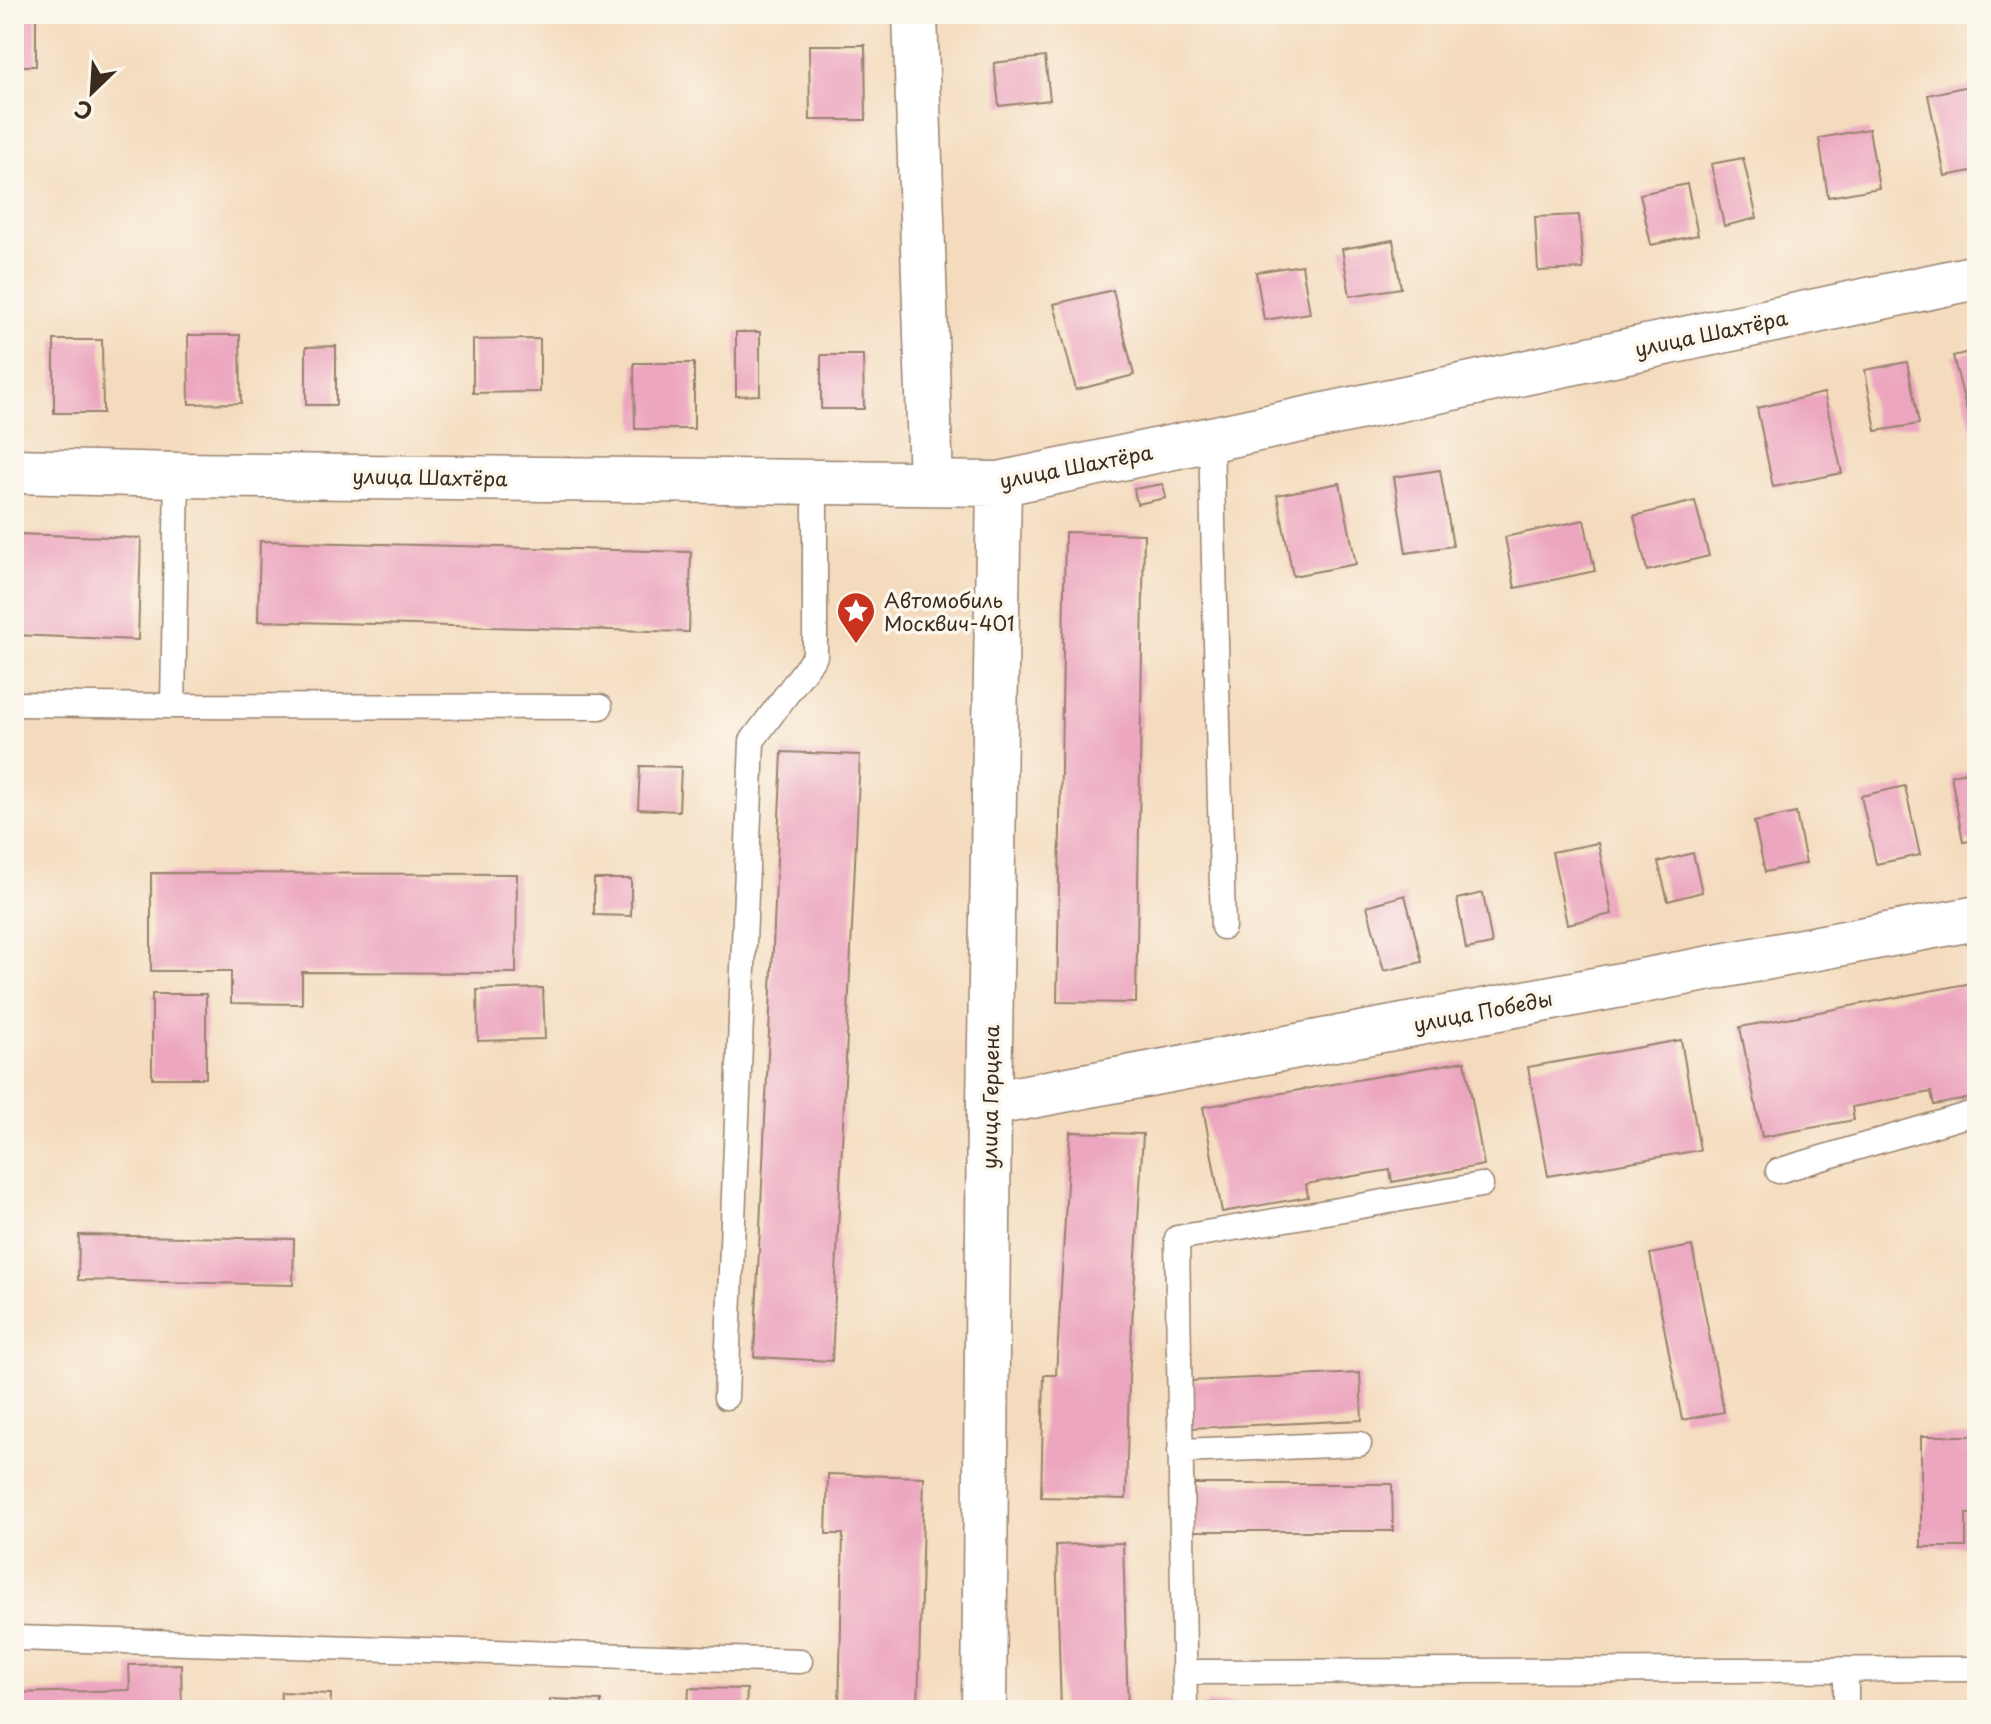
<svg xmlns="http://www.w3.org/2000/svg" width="1991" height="1724" font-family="'Playpen Sans',sans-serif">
<rect width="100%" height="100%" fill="#fbf7ec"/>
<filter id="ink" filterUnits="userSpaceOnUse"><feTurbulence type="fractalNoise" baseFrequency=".0125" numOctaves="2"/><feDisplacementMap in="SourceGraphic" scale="16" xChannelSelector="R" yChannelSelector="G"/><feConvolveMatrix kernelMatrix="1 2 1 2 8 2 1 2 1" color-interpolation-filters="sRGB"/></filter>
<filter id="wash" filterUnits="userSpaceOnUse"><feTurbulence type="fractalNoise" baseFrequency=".006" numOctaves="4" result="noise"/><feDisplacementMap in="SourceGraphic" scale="32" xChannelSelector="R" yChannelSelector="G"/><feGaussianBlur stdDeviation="1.8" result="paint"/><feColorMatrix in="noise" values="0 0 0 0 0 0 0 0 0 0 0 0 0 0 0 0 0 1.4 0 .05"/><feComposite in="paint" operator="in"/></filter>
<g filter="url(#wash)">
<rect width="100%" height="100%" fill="#f4dbbe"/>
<g id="blocks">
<path fill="#eca6bf" d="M14 14H36V66H14Z
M809 45H865L866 120H810Z
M1045 57 1050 100 999 106 994 63Z
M1977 84V170L1945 176 1928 95Z
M1869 129 1879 188 1828 197 1819 138Z
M1743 158 1757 218 1724 226 1711 164Z
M1687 184 1698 235 1651 245 1640 194Z
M1579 215 1583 269 1538 271 1535 217Z
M1393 240 1401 288 1350 296 1342 249Z
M1302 265 1310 313 1264 320 1256 272Z
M1113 290 1134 375 1076 390 1054 304Z
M736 332H760V395L736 396Z
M188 335H240L241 403 189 404Z
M540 339V392L473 393V340Z
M54 340H102L103 413H54Z
M336 346V405H306V347Z
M1977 350V425L1971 427 1953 356Z
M821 355H863L864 409H821Z
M1907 362 1919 424 1876 431 1865 370Z
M634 363H694V429H635Z
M1824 393 1842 473 1773 487 1757 408Z
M1440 470 1453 546 1406 553 1394 477Z
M1340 483 1356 564 1293 576 1277 495Z
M1163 484 1166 498 1137 504 1134 489Z
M1695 501 1709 556 1647 571 1634 516Z
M1584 520 1595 571 1515 588 1505 537Z
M1065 532 1144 534 1136 1003 1057 1002Z
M14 534 141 538 138 640 14 635Z
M260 541 691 552 689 632 258 621Z
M782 752 860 755 832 1361 754 1357Z
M640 766 681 767 679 811 638 809Z
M1977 770V840L1963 842 1951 775Z
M1905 786 1920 855 1876 864 1861 796Z
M1796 813 1806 863 1765 872 1754 822Z
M1598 843 1612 914 1567 924 1552 852Z
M1693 853 1702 892 1668 901 1658 862Z
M151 873 517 874 516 973 302 972V1004L231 1003V971H151Z
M594 879H631V916L594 915Z
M1483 893 1492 944 1466 949 1457 899Z
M1405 895 1422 962 1384 971 1367 906Z
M1977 982V1097L1934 1105 1931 1092 1852 1107 1854 1120 1762 1137 1740 1027Z
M543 988 545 1039 478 1041 477 990Z
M152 994H206V1078H152Z
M1681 1040 1700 1150 1548 1176 1528 1067Z
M1465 1061 1484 1165 1392 1182 1390 1170 1306 1184 1308 1197 1222 1212 1203 1107Z
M1070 1132 1143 1134 1129 1378 1126 1499 1041 1497 1044 1375H1056Z
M79 1235 294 1239 293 1285 78 1280Z
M1692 1246 1724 1412 1682 1420 1650 1254Z
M1360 1373 1362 1420 1191 1428 1189 1381Z
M1921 1436H1977V1514H1966V1547H1921Z
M828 1474 924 1477 918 1710H839L843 1534H826Z
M1194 1484H1392L1393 1531H1194Z
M1123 1543 1128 1710H1061L1056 1545Z
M181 1664 182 1710H14V1693L130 1690 129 1665Z
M689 1688 747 1689 746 1710H688Z
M281 1692 331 1694 330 1710H280Z
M550 1699 601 1701V1710H550Z
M1207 1703 1298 1706V1710H1207Z"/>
</g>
</g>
<g filter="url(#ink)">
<use href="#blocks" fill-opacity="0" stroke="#98826e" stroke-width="2"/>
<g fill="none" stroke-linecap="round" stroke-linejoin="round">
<defs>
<path id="service" d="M1211 439 1223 927
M14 704 173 706 177 475
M173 706 600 707
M1778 1171 1977 1112
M726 1397 752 741 815 656V481
M1180 1451 1359 1444
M14 1638 800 1661
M1846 1670V1710
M1184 1672 1977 1669
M1185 1710 1177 1238 1481 1185"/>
<path id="minor" d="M915 14 931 482
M989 1104 1977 918"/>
<path id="tertiary" d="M14 471 177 475 999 484 1977 277
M984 1710 989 1104 999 484"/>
</defs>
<use href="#service" stroke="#98826e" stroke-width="27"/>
<use href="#minor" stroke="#98826e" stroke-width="47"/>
<use href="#tertiary" stroke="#98826e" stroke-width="47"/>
<use href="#service" stroke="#fff" stroke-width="24"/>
<use href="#minor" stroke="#fff" stroke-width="44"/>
<use href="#tertiary" stroke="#fff" stroke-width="44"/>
</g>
</g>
<defs>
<symbol id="sight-pin" viewBox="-11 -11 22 30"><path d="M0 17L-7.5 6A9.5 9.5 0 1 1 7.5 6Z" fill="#c8321e" stroke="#fbf7ec"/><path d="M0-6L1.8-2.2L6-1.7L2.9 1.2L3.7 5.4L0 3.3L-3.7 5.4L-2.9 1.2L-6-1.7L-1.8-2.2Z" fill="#fff"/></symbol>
</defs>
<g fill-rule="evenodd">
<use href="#sight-pin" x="834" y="589" width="44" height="60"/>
</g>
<g text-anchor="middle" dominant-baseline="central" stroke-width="7" stroke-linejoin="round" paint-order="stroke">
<g font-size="20" fill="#3b2a1e" stroke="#fbf7ec">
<text transform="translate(1711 333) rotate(-12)">улица Шахтёра</text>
<text transform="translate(1076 466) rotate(-11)">улица Шахтёра</text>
<text transform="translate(430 477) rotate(1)">улица Шахтёра</text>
<text transform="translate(1483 1011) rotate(-11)">улица Победы</text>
<text transform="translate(990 1097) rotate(-89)">улица Герцена</text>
</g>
<g font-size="20" fill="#3b2a1e" stroke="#fbf7ec" text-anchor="start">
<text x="884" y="600">Автомобиль<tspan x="884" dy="23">Москвич-401</tspan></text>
</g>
</g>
<rect width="1991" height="1724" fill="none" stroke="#fbf7ec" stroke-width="48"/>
<g transform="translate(92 92) rotate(205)" stroke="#fbf7ec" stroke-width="6" paint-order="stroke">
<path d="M0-6L14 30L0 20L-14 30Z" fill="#3b2a1e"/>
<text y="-12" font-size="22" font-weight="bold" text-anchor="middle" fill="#3b2a1e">С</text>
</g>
</svg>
